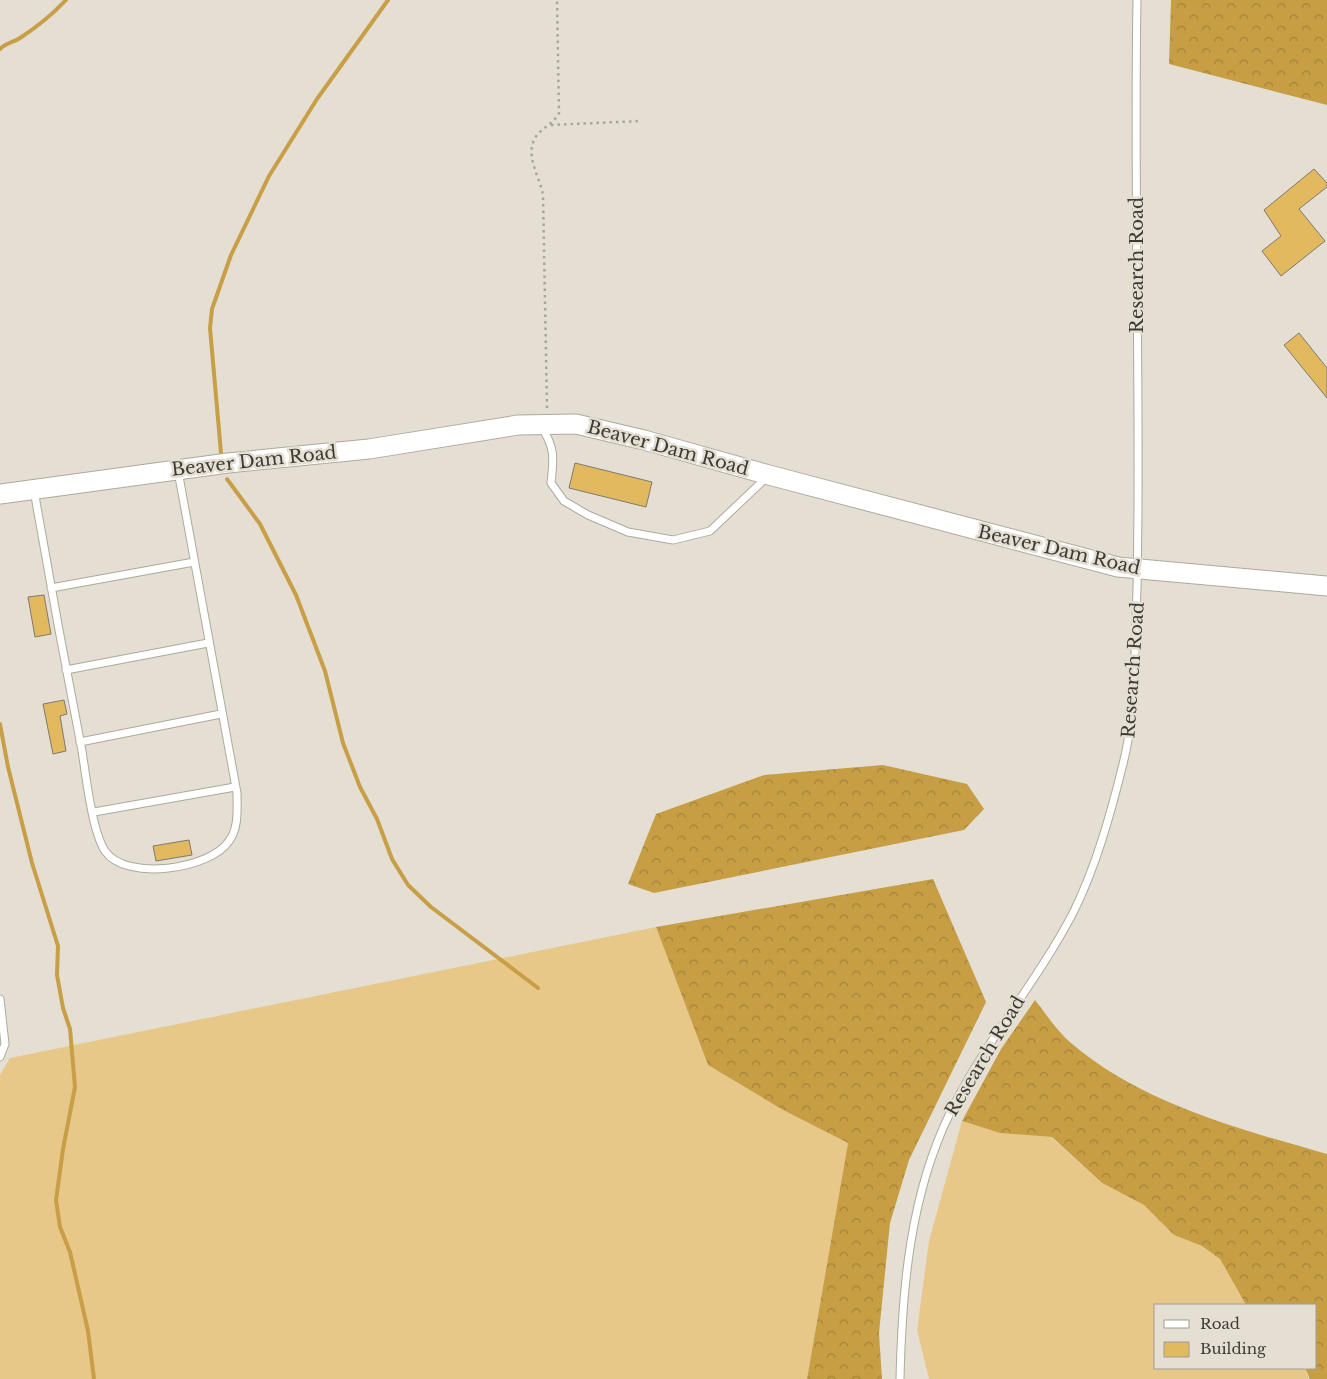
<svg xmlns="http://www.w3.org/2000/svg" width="1327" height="1379" font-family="'Libre Baskerville',serif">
<defs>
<pattern id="forest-crowns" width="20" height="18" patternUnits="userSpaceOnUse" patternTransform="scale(1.25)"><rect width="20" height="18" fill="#c79e44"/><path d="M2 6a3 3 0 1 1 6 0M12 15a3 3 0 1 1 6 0" fill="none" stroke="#a3823a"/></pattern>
</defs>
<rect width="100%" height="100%" fill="#e5dfd3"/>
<path fill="#e7c889" d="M656 927 708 1065 783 1110 848 1143 807 1379H0V1075L10 1058Z
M962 1121 1000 1133 1051 1137 1102 1183 1144 1205 1174 1235 1202 1246 1220 1259 1246 1305H1156V1368H1305L1309 1379H929L917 1330 929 1241Z"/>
<path fill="url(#forest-crowns)" d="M1171 0H1327V105L1169 64Z
M883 765 967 784 984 809 964 830 654 893 628 884 656 814 764 775Z
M933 879 986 1002 909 1160 890 1223 879 1333 882 1379H807L848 1143 783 1110 708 1065 656 927Z
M1035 1000C1046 1014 1057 1031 1071 1043 1142 1104 1240 1129 1327 1154V1379H1310L1305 1368H1316V1305H1246L1220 1259 1202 1246 1174 1235 1144 1205 1102 1183 1052 1137 1000 1133 962 1121 1001 1049Z"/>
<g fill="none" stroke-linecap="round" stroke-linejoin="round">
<path stroke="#c89f46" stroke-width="4" d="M0 49C7 42 13 43 20 38 37 27 52 15 66 0
M221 453 210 328 212 309 231 255 269 176 317 99 388 0
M227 479 260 524 296 595 325 671 343 743 360 787 377 819 392 859 408 885 431 907 538 988
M0 724 8 767 32 863 58 946 57 975 63 1008 70 1029 75 1087 63 1149 56 1200 60 1227 70 1252 88 1331 94 1379"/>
</g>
<path fill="#e3b960" stroke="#7f796e" d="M1314 169 1327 183V187L1299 209 1325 241 1281 276 1262 251 1281 236 1264 210Z
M1299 333 1327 368V398L1284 345Z
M575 463 652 482 646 507 569 488Z
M44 595 51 634 35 637 28 597Z
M64 700 67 714 60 716 66 751 53 754 43 704Z
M189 840 192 855 156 861 153 846Z"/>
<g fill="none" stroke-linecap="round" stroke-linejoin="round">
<defs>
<path id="lane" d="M541 426C555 448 554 457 551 483L564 501 588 515 628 532 673 540 710 531 767 477
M34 490C49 577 65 664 82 751 86 776 92 831 105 851 126 882 211 869 229 841 239 828 237 809 237 793L178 471
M51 588 194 562
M66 670 208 643
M80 742 221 714
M94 812 235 787
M0 999 5 1044 0 1057
M900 1379C902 1289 910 1195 950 1113 985 1041 1038 981 1074 911 1096 866 1110 816 1122 768 1132 730 1134 693 1135 654 1137 604 1138 554 1138 503 1139 335 1134 168 1137 0"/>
<path id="secondary" d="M0 494 228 463 369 449 518 425 576 424 644 440 769 475 1118 567 1327 586"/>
</defs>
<use href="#lane" stroke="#aea99d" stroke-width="9"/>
<use href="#secondary" stroke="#aea99d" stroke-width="21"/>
<path stroke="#a9a49b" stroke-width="2.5" stroke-dasharray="2.5 4" stroke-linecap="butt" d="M551 125 640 121
M547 408 543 195C540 177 523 153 537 135 544 127 554 123 559 113L557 0"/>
<use href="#lane" stroke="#fff" stroke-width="7"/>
<use href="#secondary" stroke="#fff" stroke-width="19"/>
</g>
<g text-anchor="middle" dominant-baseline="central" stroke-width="5" stroke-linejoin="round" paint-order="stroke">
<g font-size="18" fill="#3e3b36" stroke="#e5dfd3">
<text transform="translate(1137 265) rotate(-90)">Research Road</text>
<text transform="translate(668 448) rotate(15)">Beaver Dam Road</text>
<text transform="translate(254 461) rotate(-6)">Beaver Dam Road</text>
<text transform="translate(1059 550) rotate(13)">Beaver Dam Road</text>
<text transform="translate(1133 670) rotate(-86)">Research Road</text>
<text transform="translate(985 1056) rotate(-59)">Research Road</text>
</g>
</g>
<rect x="1154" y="1304" width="162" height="65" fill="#e5dfd3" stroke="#a29d94"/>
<rect x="1164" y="1320" width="25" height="8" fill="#ffffff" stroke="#a29d94"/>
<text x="1200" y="1329" font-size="15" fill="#3e3b36">Road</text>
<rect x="1164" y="1342" width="25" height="15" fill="#e3b960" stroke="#a29d94"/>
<text x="1200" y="1354" font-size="15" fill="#3e3b36">Building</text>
</svg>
